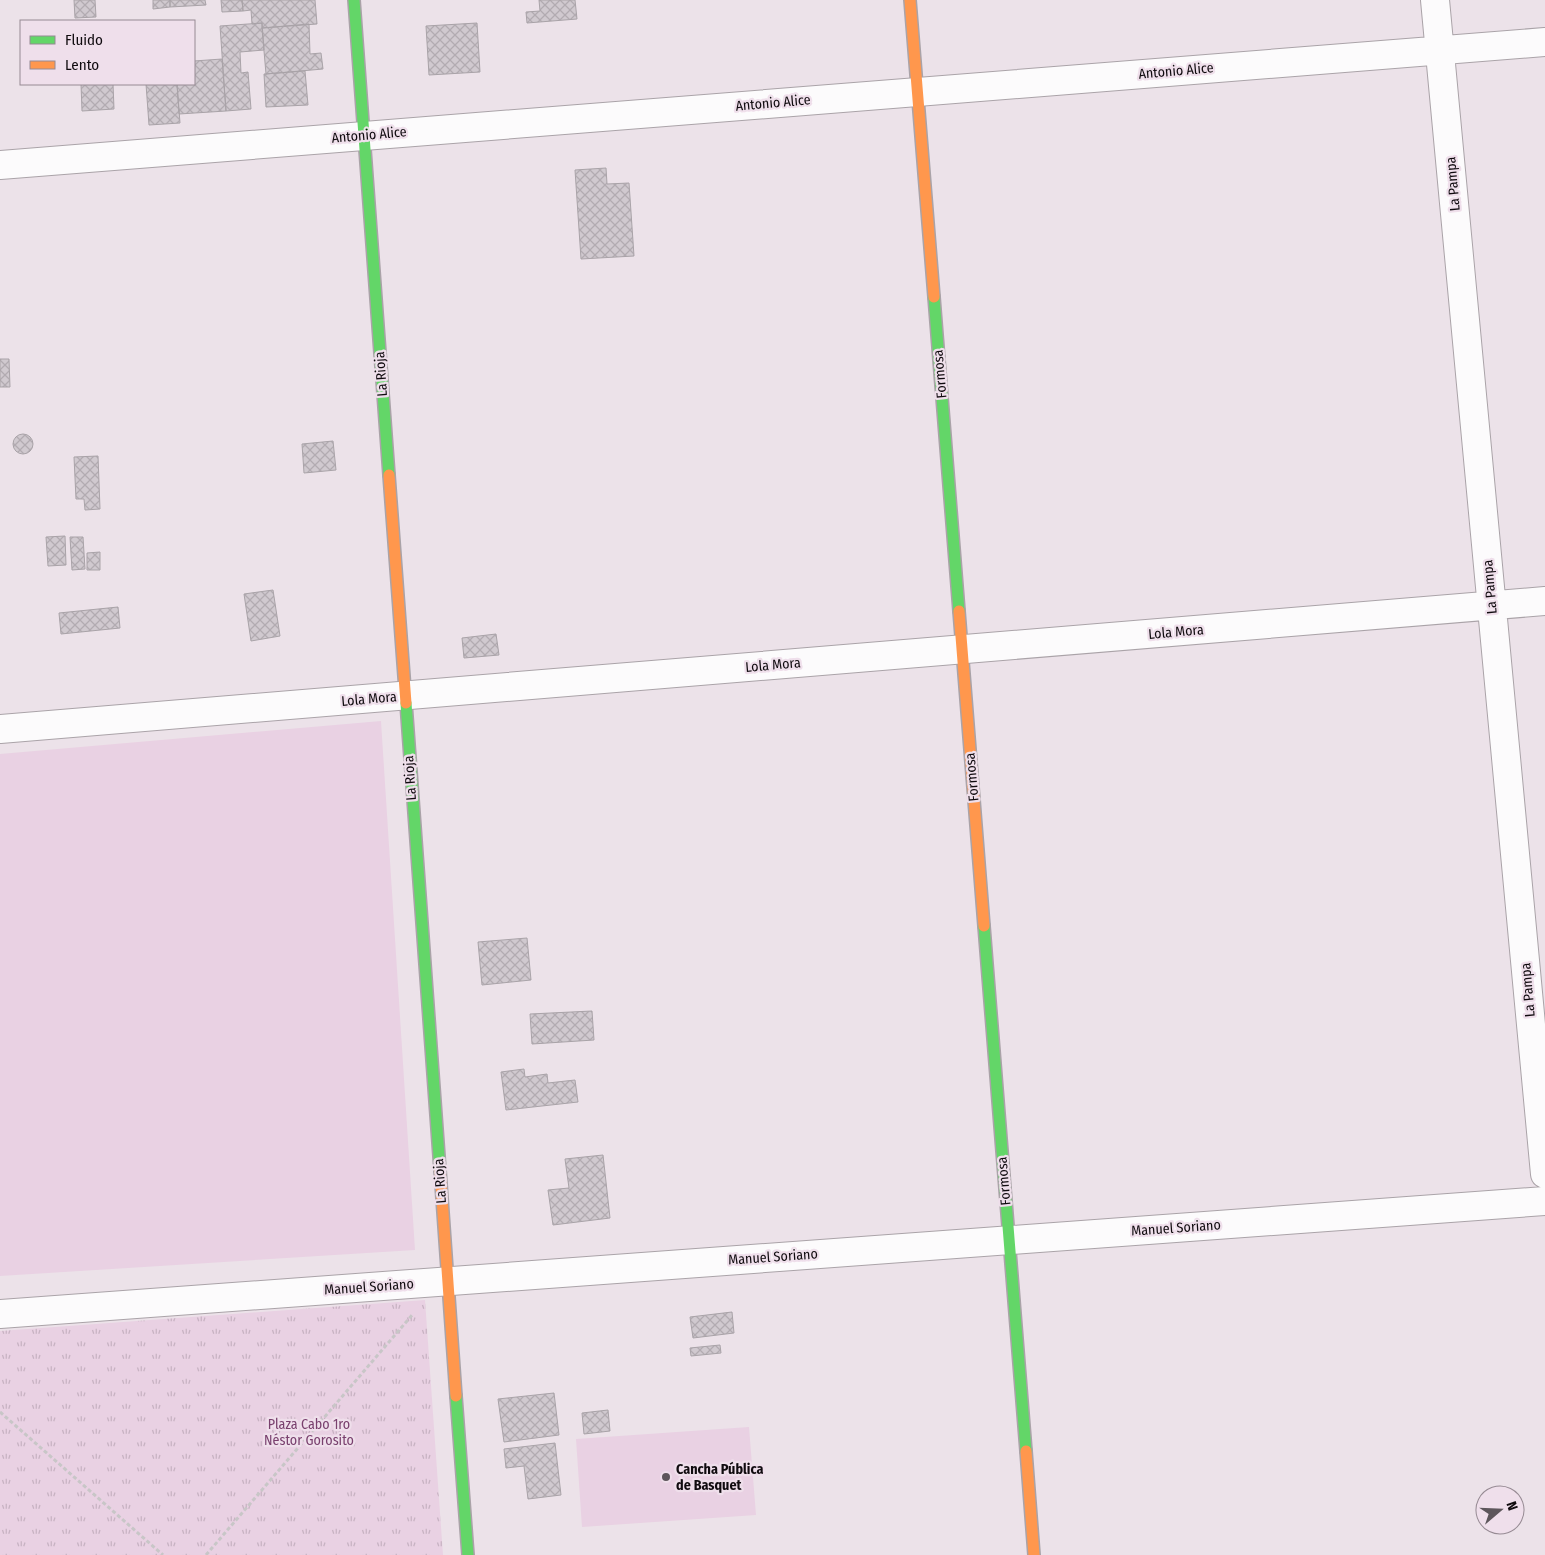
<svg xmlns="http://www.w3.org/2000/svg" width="1545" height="1555" font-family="'Fira Sans Condensed',sans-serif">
<defs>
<pattern id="park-tufts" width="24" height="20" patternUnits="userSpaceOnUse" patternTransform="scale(1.25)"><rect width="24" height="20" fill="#e9d1e3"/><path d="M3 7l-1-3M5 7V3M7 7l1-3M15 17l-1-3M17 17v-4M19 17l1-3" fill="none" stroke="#c7b2c2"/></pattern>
<pattern id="building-cross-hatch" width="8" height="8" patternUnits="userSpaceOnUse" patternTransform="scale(1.25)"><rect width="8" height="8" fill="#d0c9cf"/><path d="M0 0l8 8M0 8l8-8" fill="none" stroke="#b2abb1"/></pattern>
</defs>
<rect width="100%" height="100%" fill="#ece2e9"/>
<path fill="#e9d1e3" d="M381 721 415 1250 0 1276V754Z
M749 1427 756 1515 582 1527 576 1439Z"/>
<path fill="url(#park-tufts)" d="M425 1300 443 1555H0V1331Z"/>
<path fill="url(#building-cross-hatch)" stroke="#a9a3a8" d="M74 0H95L96 17 75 18Z
M153 0H170V7L153 9Z
M170 0H205L206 5 170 7Z
M221 0H242L243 11 222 12Z
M242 0H315L317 24 262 28V23L252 24 251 10 243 11Z
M539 0H575L577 19 527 23 526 12 540 11Z
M262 23 264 50 240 52 241 73 248 72 251 109 226 111 220 26Z
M477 23 480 72 429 75 426 26Z
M309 24 310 54 321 53 323 69 266 74 262 28Z
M222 59 226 111 179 114 177 84H194V61Z
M305 71 308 105 266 107 264 74Z
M81 84H113L114 109 82 111Z
M146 84H177L180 123 149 125Z
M606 168 607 184 629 183 634 256 581 259 575 170Z
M0 359H9L10 387H0Z
M13 444a10 10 0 1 1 20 0a10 10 0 1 1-20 0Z
M333 441 336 470 304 473 302 444Z
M98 456 100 509 85 510 84 499H76L74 457Z
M65 536 66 565 48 566 46 537Z
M70 537H83L85 569 72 570Z
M100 552V570H87V553Z
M273 590 280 636 251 641 244 594Z
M118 607 120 628 61 634 59 613Z
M496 634 499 655 464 658 462 638Z
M527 938 531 980 482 985 478 942Z
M592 1011 594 1040 532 1044 530 1014Z
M524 1069 525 1077 547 1074 548 1083 575 1080 578 1102 506 1110 501 1072Z
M603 1155 610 1218 553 1225 548 1190 569 1188 565 1159Z
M732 1312 734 1333 693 1338 690 1317Z
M720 1345 721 1353 691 1356 690 1348Z
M554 1393 559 1435 504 1442 498 1399Z
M608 1410 610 1431 584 1434 582 1413Z
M555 1443 561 1495 528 1499 524 1466 506 1468 504 1449Z"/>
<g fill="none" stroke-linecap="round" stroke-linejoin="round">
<defs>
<path id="street" d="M1435 0 1545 1174
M0 165 1545 42
M0 729 1545 601
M0 1314 1545 1201"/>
<path id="fast" d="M354 0 389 475
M934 297 959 611
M406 703 440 1170
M984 926 1026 1451
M456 1396 468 1555"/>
<path id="slow" d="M910 0 934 297
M389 475 406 703
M959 611 984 926
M440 1170 456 1396
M1026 1451 1034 1555"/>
</defs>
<use href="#street" stroke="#aaa3a8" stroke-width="30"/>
<use href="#fast" stroke="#aaa3a8" stroke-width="14"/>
<use href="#slow" stroke="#aaa3a8" stroke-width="14"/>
<path stroke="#c8c6c7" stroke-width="3" stroke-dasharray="4 2.5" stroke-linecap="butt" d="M0 1412 163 1555
M206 1555 413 1314"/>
<use href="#street" stroke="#fcfbfc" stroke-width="28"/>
<use href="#fast" stroke="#63d668" stroke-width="11"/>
<use href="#slow" stroke="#ff974d" stroke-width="11"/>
</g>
<circle fill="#5d565b" stroke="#efdfeb" stroke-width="2" cx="666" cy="1477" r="5"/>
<g text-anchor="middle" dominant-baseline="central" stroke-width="4.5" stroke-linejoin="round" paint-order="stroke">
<g font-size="14" fill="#100b0f" stroke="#efdfeb">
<text transform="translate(1176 71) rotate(-5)">Antonio Alice</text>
<text transform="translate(773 103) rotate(-5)">Antonio Alice</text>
<text transform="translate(369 135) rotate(-5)">Antonio Alice</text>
<text transform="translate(1453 184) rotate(-95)">La Pampa</text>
<text transform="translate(381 374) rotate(-94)">La Rioja</text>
<text transform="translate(940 374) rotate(-95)">Formosa</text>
<text transform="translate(1490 587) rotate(-95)">La Pampa</text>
<text transform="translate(1176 632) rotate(-5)">Lola Mora</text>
<text transform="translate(773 665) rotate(-5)">Lola Mora</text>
<text transform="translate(369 699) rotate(-5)">Lola Mora</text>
<text transform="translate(972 777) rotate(-95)">Formosa</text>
<text transform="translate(410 778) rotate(-94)">La Rioja</text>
<text transform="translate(1528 990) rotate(-95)">La Pampa</text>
<text transform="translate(440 1181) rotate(-94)">La Rioja</text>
<text transform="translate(1004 1181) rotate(-95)">Formosa</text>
<text transform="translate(1176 1228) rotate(-4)">Manuel Soriano</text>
<text transform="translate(773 1257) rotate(-4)">Manuel Soriano</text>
<text transform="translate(369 1287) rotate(-4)">Manuel Soriano</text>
</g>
<g font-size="14" fill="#79406e" stroke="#efdfeb">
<text x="309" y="1424">Plaza Cabo 1ro<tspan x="309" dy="16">Néstor Gorosito</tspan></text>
</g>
<g font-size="14" font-weight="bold" fill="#100b0f" stroke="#efdfeb" text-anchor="start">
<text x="676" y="1469">Cancha Pública<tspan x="676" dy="16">de Basquet</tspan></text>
</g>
</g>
<rect x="20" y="20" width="175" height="65" fill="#efdfeb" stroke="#968a93"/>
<rect x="30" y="36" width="25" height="8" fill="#63d668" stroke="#968a93"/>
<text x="65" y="45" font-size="15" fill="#100b0f">Fluido</text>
<rect x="30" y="61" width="25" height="8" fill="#ff974d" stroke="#968a93"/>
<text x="65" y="70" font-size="15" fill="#100b0f">Lento</text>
<g transform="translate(1500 1510) rotate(71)"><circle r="24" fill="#efdfeb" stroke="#968a93"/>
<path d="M0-4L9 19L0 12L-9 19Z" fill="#5d565b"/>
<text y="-8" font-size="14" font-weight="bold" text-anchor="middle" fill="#100b0f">N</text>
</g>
</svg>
